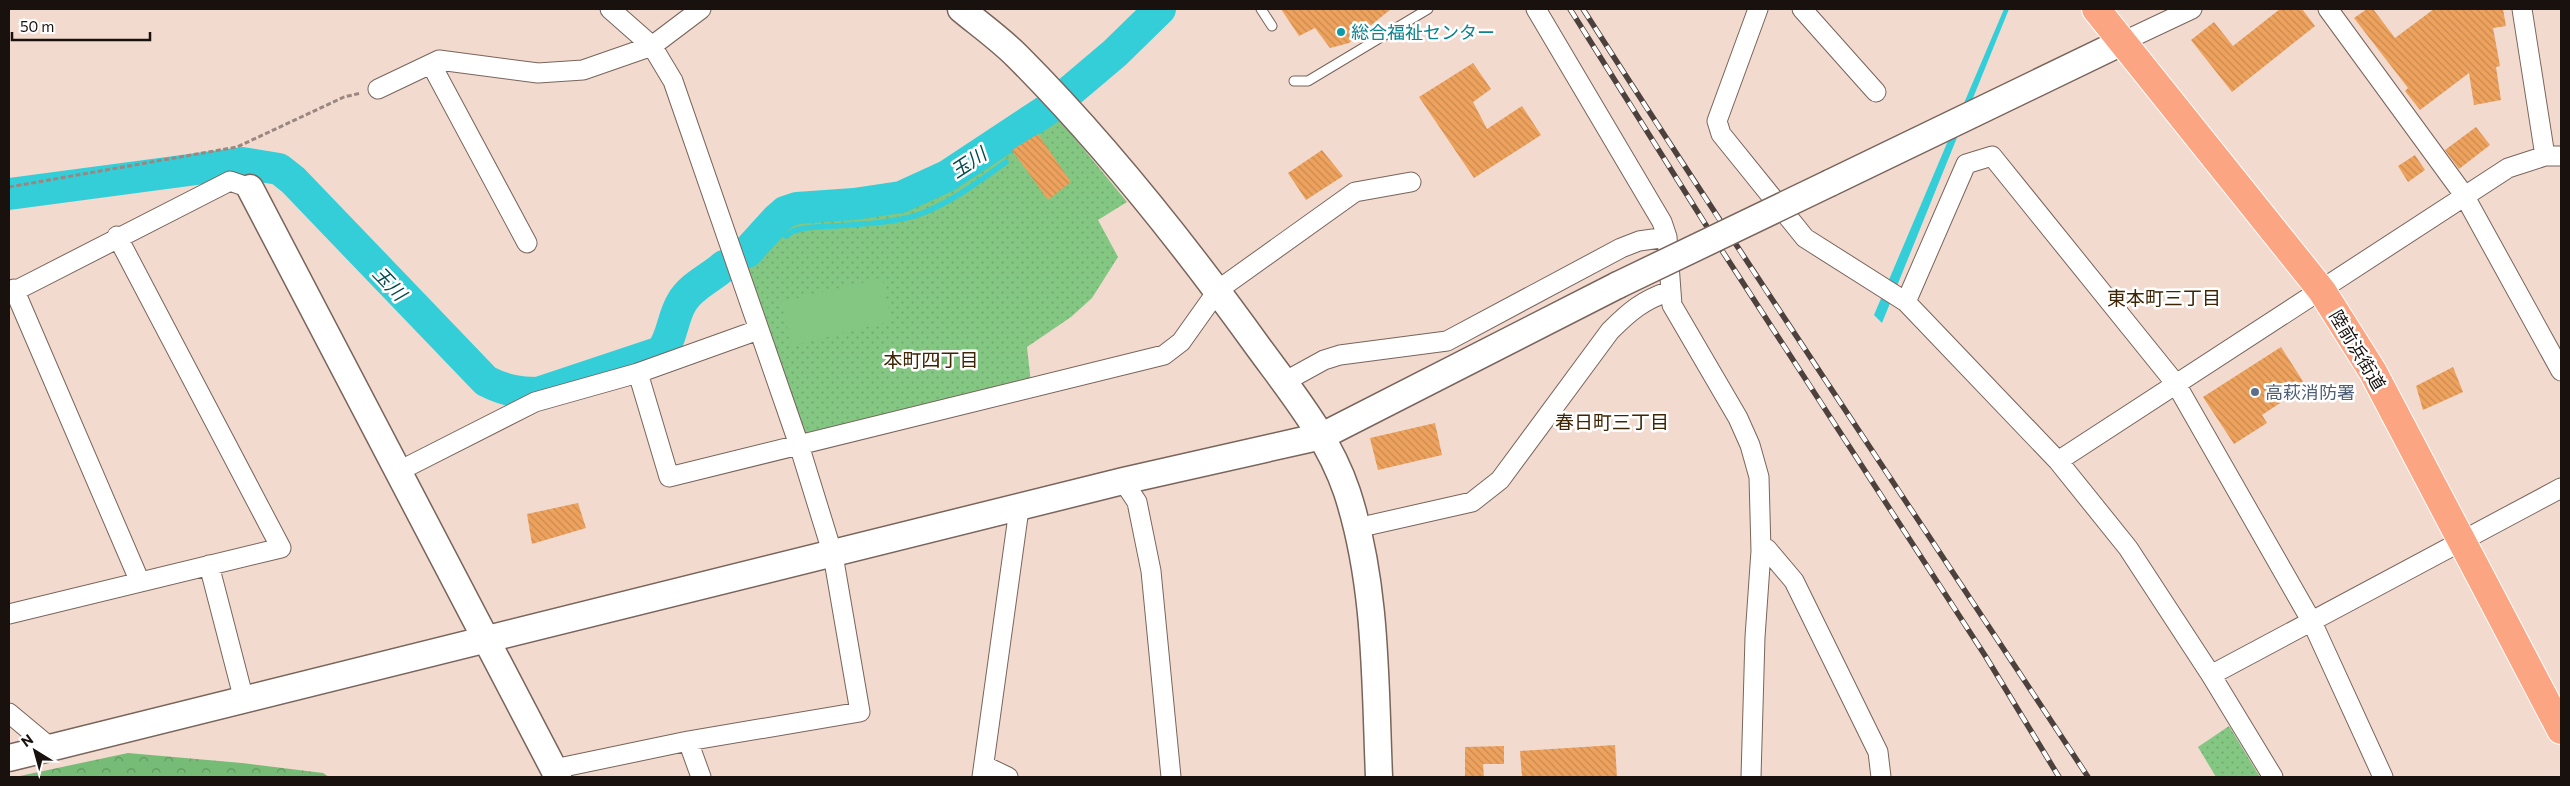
<svg xmlns="http://www.w3.org/2000/svg" width="2570" height="786" font-family="Commissioner,'Noto Sans JP',sans-serif">
<defs>
<pattern id="forest-crowns" width="20" height="18" patternUnits="userSpaceOnUse" patternTransform="scale(1.25)"><rect width="20" height="18" fill="#76bc76"/><path d="M2 6a3 3 0 1 1 6 0M12 15a3 3 0 1 1 6 0" fill="none" stroke="#60975f"/></pattern>
<pattern id="park-dots" width="8" height="8" patternUnits="userSpaceOnUse" patternTransform="scale(1.25)"><rect width="8" height="8" fill="#83c783"/><path d="M2 2h.1M6 6h.1" fill="none" stroke="#71aa70" stroke-width="1.8" stroke-linecap="round"/></pattern>
<pattern id="building-back-hatch" width="6" height="6" patternUnits="userSpaceOnUse" patternTransform="scale(1.25)"><rect width="6" height="6" fill="#eda25e"/><path d="M-1 5l2 2M0 0l6 6M5-1l2 2" fill="none" stroke="#cb8a50"/></pattern>
</defs>
<rect width="100%" height="100%" fill="#f2dacf"/>
<path fill="url(#forest-crowns)" d="M128 753 242 763 323 773 329 777H15Z"/>
<path fill="url(#park-dots)" d="M1050 108 1127 202 1098 220 1118 257 1092 298 1071 317 1027 347 1031 383 798 440 740 274 757 240 785 212 879 200 917 190 1007 137Z
M2229 726 2260 777H2216L2198 747Z"/>
<path fill="#83c783" d="M882 278 891 321 792 346 781 302Z"/>
<path fill="#34ced9" d="M2004 9H2009L1882 323 1874 315Z"/>
<g fill="none" stroke-linecap="round" stroke-linejoin="round">
<path stroke="#34ced9" stroke-width="5.5" d="M786 236 793 231 805 228C836 225 892 225 920 214 952 202 979 181 1006 162"/>
<path stroke="#34ced9" stroke-width="32" d="M9 194 242 163 279 169 293 180 486 381C504 390 518 393 538 393L661 352C673 337 672 318 682 302 691 286 711 278 724 266
M747 252 777 219 785 212 797 208 854 204 901 197 947 176 1050 108 1115 53 1160 9"/>
</g>
<path fill="url(#building-back-hatch)" d="M1281 9H1391L1349 43 1330 48 1315 28 1299 36Z
M2280 9H2302L2315 26 2232 92 2191 40 2214 22 2233 46Z
M2367 9H2373L2395 38 2434 9H2503L2506 26 2493 28 2500 66 2496 67 2501 100 2474 105 2469 73 2420 110 2405 91 2408 88 2354 18Z
M1473 63 1491 89 1473 102 1487 129 1522 106 1541 135 1474 178 1419 97Z
M2476 127 2490 145 2459 169 2445 150Z
M1038 134 1071 182 1048 200 1012 150Z
M1322 150 1343 176 1306 200 1288 173Z
M2415 155 2425 170 2408 182 2398 166Z
M2281 347 2306 386 2262 415 2267 423 2234 444 2203 397Z
M2453 367 2463 392 2423 410 2416 386Z
M1435 423 1442 455 1378 470 1370 438Z
M578 503 586 528 532 544 527 514Z
M1615 745 1617 777H1522L1520 751Z
M1504 746V764H1483L1484 777H1465V747Z"/>
<g fill="none" stroke-linecap="round" stroke-linejoin="round">
<defs>
<path id="lane" d="M1261 9 1272 26
M1294 81H1308L1428 9"/>
<path id="street" d="M1536 9 1662 222 1667 237 1672 305 1738 418 1750 445 1759 477 1761 551 1755 637 1751 777
M1758 9 1717 121 1721 134 1805 238 1906 302 2058 461 2128 548 2211 675 2273 777
M1802 9 1876 92
M2328 9 2464 195 2561 371
M2522 9 2545 156
M2122 42 2192 9
M431 64 527 243
M378 89 439 60 538 73 583 70 652 46 701 9
M14 289 140 582
M9 294 230 181 250 188
M1906 302 1966 164 1992 156 2176 384 2312 622 2383 777
M638 373 669 477 1164 355 1181 342 1218 290 1355 192 1411 182
M1284 382 1324 360 1340 355 1447 341 1621 248 1639 241 1667 237
M2058 461 2508 168 2545 156H2561
M397 472 535 402 638 373 758 330
M1123 481 1137 502 1151 571 1171 777
M1357 528 1472 502 1500 480 1610 331C1630 311 1643 300 1670 291
M1761 551 1767 549 1794 581 1878 752 1881 777
M209 565 244 700
M9 614 281 548 117 236
M2211 675 2561 488
M9 713 51 748
M688 741 701 777
M985 766 1008 777
M554 769 688 741 860 712 833 555 799 445 673 81 652 46 610 9
M982 777 1019 509"/>
<path id="secondary" d="M961 9C979 24 1000 39 1017 56 1104 143 1187 248 1259 348 1292 393 1329 438 1347 492 1377 584 1375 682 1379 777
M1830 183 2122 42
M250 188 558 777
M9 758 1123 481 1322 436 1618 285"/>
<path id="highway" d="M2096 9 2322 291 2373 372 2561 730"/>
</defs>
<use href="#lane" stroke="#79645b" stroke-width="11"/>
<use href="#street" stroke="#79645b" stroke-width="21"/>
<use href="#secondary" stroke="#79645b" stroke-width="29"/>
<use href="#highway" stroke="#fff" stroke-width="30"/>
<path stroke="#998780" stroke-width="3" stroke-dasharray="5 2.5" stroke-linecap="butt" d="M9 187 237 147 344 97 361 93"/>
<use href="#lane" stroke="#fff" stroke-width="9"/>
<use href="#street" stroke="#fff" stroke-width="19"/>
<use href="#secondary" stroke="#fff" stroke-width="26"/>
<use href="#highway" stroke="#fba583" stroke-width="28"/>
<defs>
<path id="rail" d="M1570 9 1721 249 1986 657 2059 777
M1583 9C1748 267 1920 521 2088 777"/>
</defs>
<use href="#rail" stroke="#4c413c" stroke-width="5.5"/>
<use href="#rail" stroke="#fff" stroke-width="4" stroke-dasharray="11" stroke-linecap="butt"/>
<defs>
<path id="secondary-bridge" d="M1618 285 1830 183"/>
</defs>
<use href="#secondary-bridge" stroke="#79645b" stroke-width="29" stroke-linecap="butt"/>
<use href="#secondary-bridge" stroke="#fff" stroke-width="26"/>
</g>
<circle fill="#0f9aa8" stroke="#fff" stroke-width="2" cx="1341" cy="32" r="5"/>
<circle fill="#5c6f8a" stroke="#fff" stroke-width="2" cx="2255" cy="392" r="5"/>
<g text-anchor="middle" dominant-baseline="central" stroke-width="5" stroke-linejoin="round" paint-order="stroke">
<g font-size="18" fill="#0d838f" stroke="#fff" text-anchor="start">
<text x="1351" y="32">総合福祉センター</text>
</g>
<g font-size="18" fill="#19110e" stroke="#fff">
<text transform="translate(2358 350) rotate(59)">陸前浜街道</text>
</g>
<g font-size="18" fill="#4e5e75" stroke="#fff" text-anchor="start">
<text x="2265" y="392">高萩消防署</text>
</g>
<g font-size="19" font-style="italic" fill="#064a4f" stroke="#fff">
<text transform="translate(968 162) rotate(-33)">玉川</text>
<text transform="translate(390 283) rotate(46)">玉川</text>
</g>
<g font-size="19" fill="#3f2504" stroke="#fff">
<text x="2164" y="297">東本町三丁目</text>
<text x="931" y="359">本町四丁目</text>
<text x="1612" y="421">春日町三丁目</text>
</g>
</g>
<rect width="2570" height="786" fill="none" stroke="#19110e" stroke-width="20"/>
<g transform="translate(35 751) rotate(323)" stroke="#ffffff" stroke-width="4" paint-order="stroke">
<path d="M0-4L9 19L0 12L-9 19Z" fill="#19110e"/>
<text y="-8" font-size="14" font-weight="bold" text-anchor="middle" fill="#19110e">N</text>
</g>
<path d="M12 32v8h138v-8" fill="none" stroke="#19110e" stroke-width="2.5"/>
<text x="20" y="32" font-size="15" fill="#19110e" stroke="#ffffff" stroke-width="4" paint-order="stroke">50 m</text>
</svg>
